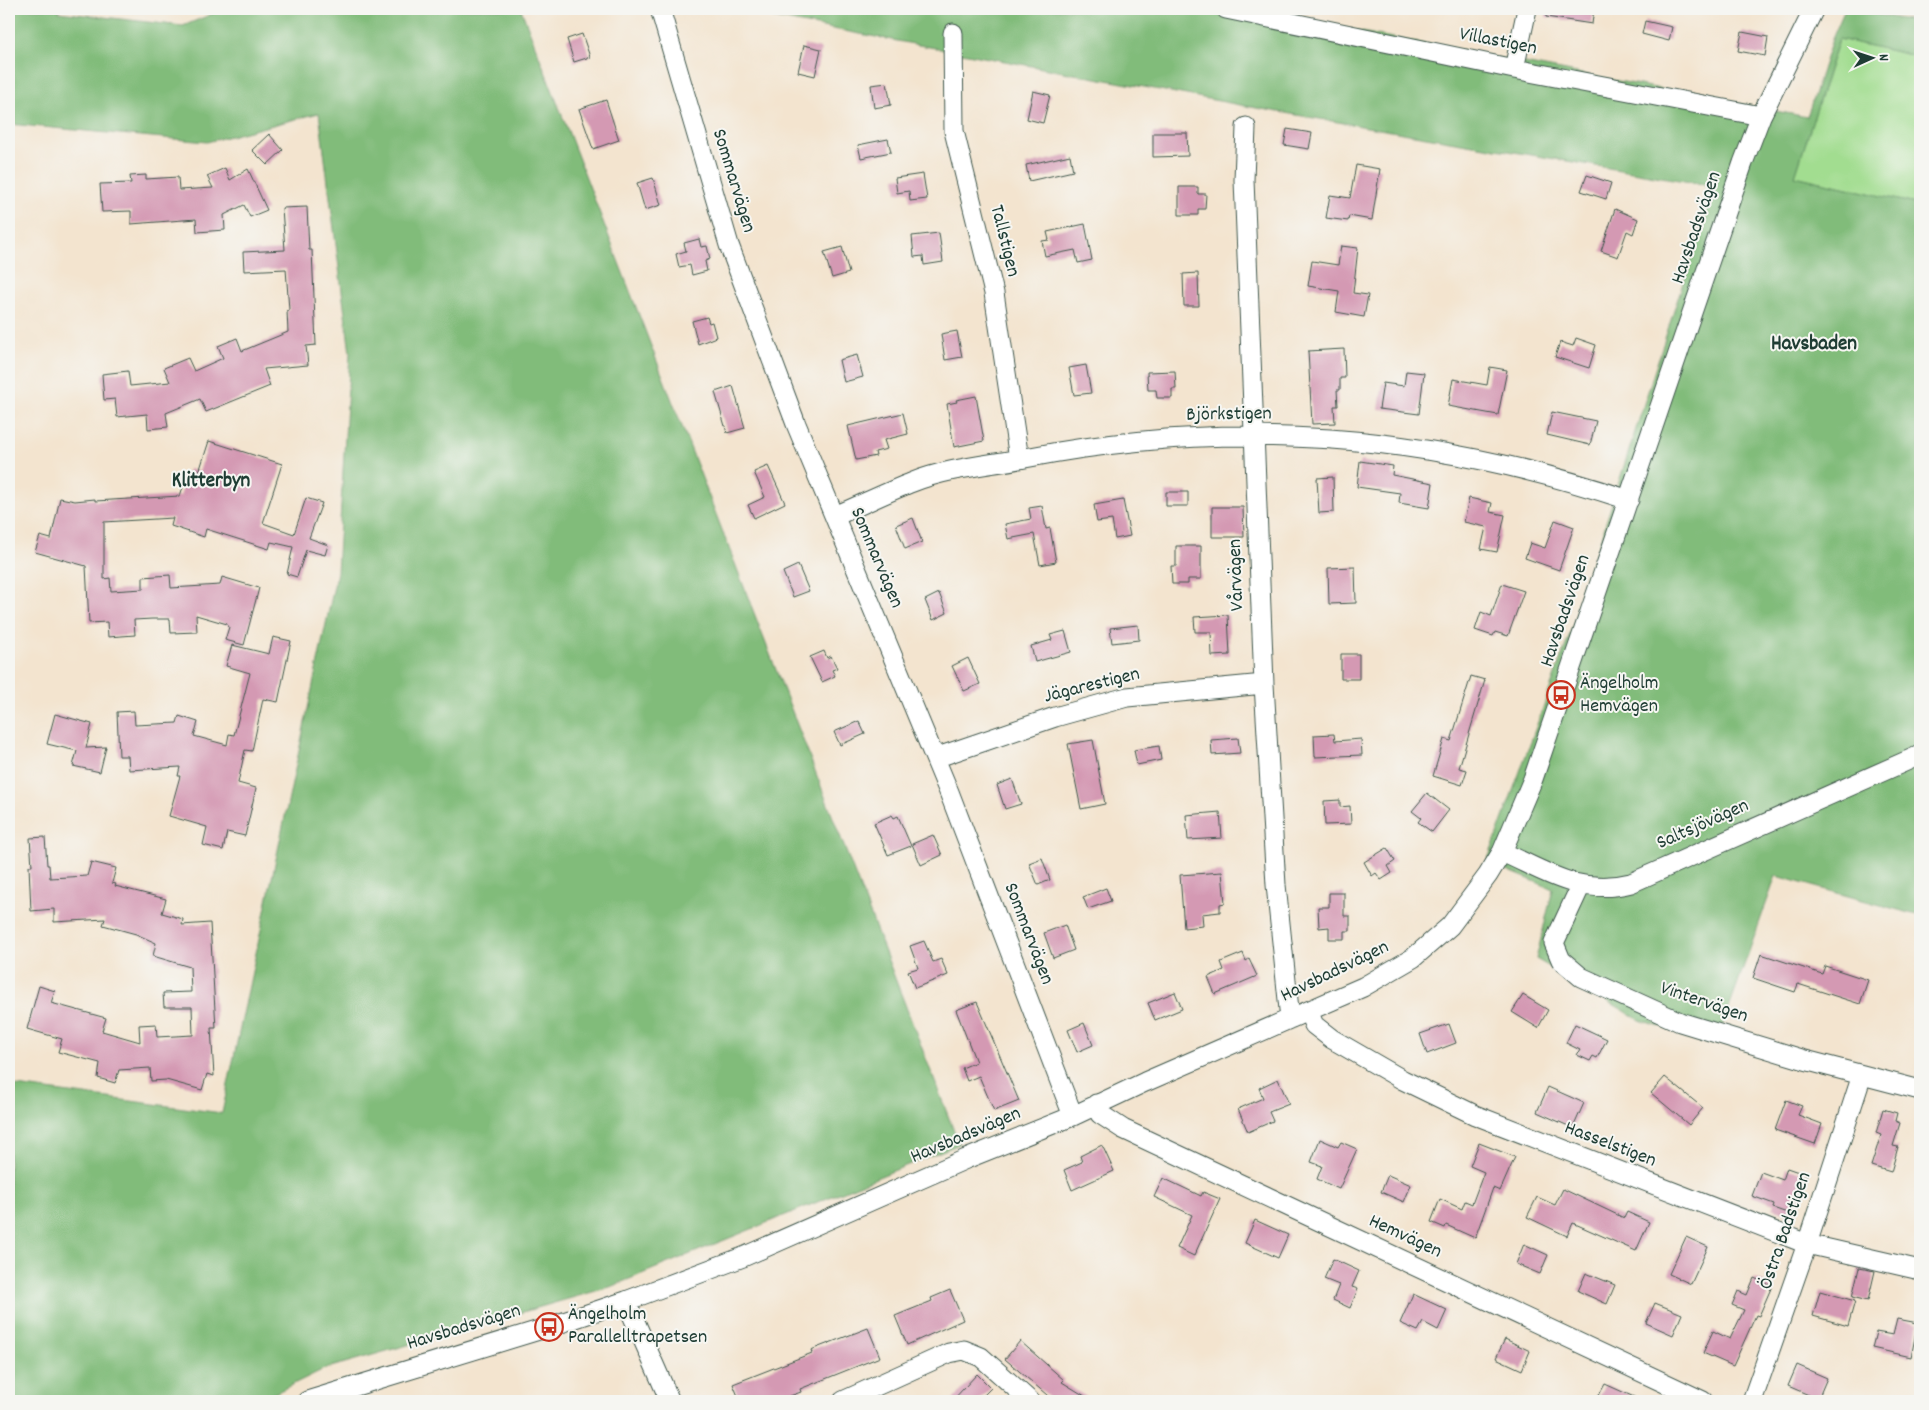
<svg xmlns="http://www.w3.org/2000/svg" width="1929" height="1410" font-family="Dekko,sans-serif">
<rect width="100%" height="100%" fill="#f6f6f2"/>
<filter id="ink" filterUnits="userSpaceOnUse"><feTurbulence type="fractalNoise" baseFrequency=".02" numOctaves="2"/><feDisplacementMap in="SourceGraphic" scale="10" xChannelSelector="R" yChannelSelector="G"/><feConvolveMatrix kernelMatrix="1 2 1 2 8 2 1 2 1" color-interpolation-filters="sRGB"/></filter>
<filter id="wash" filterUnits="userSpaceOnUse"><feTurbulence type="fractalNoise" baseFrequency=".0096" numOctaves="4" result="noise"/><feDisplacementMap in="SourceGraphic" scale="20" xChannelSelector="R" yChannelSelector="G"/><feGaussianBlur stdDeviation="1.12" result="paint"/><feColorMatrix in="noise" values="0 0 0 0 0 0 0 0 0 0 0 0 0 0 0 0 0 1.4 0 .05"/><feComposite in="paint" operator="in"/></filter>
<g filter="url(#wash)">
<rect width="100%" height="100%" fill="#f3e4cf"/>
<path fill="#a2dd90" stroke="#608d62" d="M1839 39 1920 57V205L1795 176Z"/>
<path fill="#81bc7a" stroke="#507c57" d="M9 9H59V12L183 26 224 9H521L959 1144 610 1287 324 1369 259 1401H9V1085L222 1113 337 572 350 353 319 113 207 142 9 124Z
M726 9H1241L1807 117 1832 39 1845 9 1920 22V57L1839 39 1795 176 1920 205V916L1776 876 1716 1044 1640 1020 1536 959 1553 889 1487 862 1571 631 1714 186 1267 110Z"/>
<g id="blocks">
<path fill="#d499b3" d="M1546 9H1594L1592 24 1546 17Z
M1645 21 1672 27 1669 41 1642 34Z
M1742 32 1768 37 1765 56 1738 51Z
M582 34 590 57 574 62 567 39Z
M804 45 821 49 815 76 798 72Z
M887 83 891 105 874 108 871 85Z
M1033 91 1050 95 1043 123 1027 119Z
M606 100 619 140 593 149 579 109Z
M1287 129 1312 133 1309 149 1284 145Z
M1153 133H1187L1188 156 1153 157Z
M269 134 283 150 267 165 252 150Z
M888 139 891 152 861 158 858 145Z
M1070 155 1073 171 1029 181 1026 165Z
M1356 165 1380 169 1372 220 1349 216 1348 221 1326 218 1330 195 1350 198Z
M225 168 230 180 248 169 267 210 250 217 244 205 224 215 225 230 197 232 196 219 131 224V211L102 212 100 184 131 183 130 176 146 175V179L178 177 179 190 213 188 207 176Z
M923 174 927 199 910 201 909 191 897 193 895 178Z
M1587 175 1611 183 1606 199 1581 191Z
M653 178 661 205 645 210 637 183Z
M1179 187H1198V194H1206L1205 209H1198V215H1179Z
M307 207 309 250H312L316 345 306 346 308 365 264 369 270 386 206 412 200 399 166 413 168 427 148 429 147 414 117 417 115 399 104 400 102 374 128 371 130 386 170 382 164 368 188 358 194 371 223 358 218 346 237 338 242 351 288 332 287 311 289 310 286 269 244 271 243 252 285 250 282 208Z
M1615 209 1638 219 1633 234 1627 231 1618 257 1601 251Z
M1085 224 1092 260 1078 263 1075 250 1045 256 1042 241 1049 240 1047 232Z
M939 233 943 262 924 265 923 256 914 257 912 236Z
M699 239 701 247 707 246 710 259 705 261 707 271 692 275 690 265 679 267 676 254 686 251 684 243Z
M1341 246 1358 248 1353 293 1368 295 1364 317 1336 312 1339 291 1308 286 1312 261 1338 265Z
M842 247 849 273 832 278 824 252Z
M1198 273 1199 306H1184L1183 274Z
M707 317 709 323 712 322 716 337 698 344 692 321Z
M957 331 962 357 945 360 941 334Z
M1576 338 1596 345 1589 368 1555 357 1560 342 1573 346Z
M1344 349 1345 378H1340V390H1337L1338 406H1334L1335 423 1312 424 1308 351Z
M857 355 863 377 844 382 839 360Z
M1086 365 1091 393 1074 395 1069 368Z
M1490 367 1507 370 1498 415 1448 406 1453 379 1487 385Z
M1175 371 1176 389H1172V398H1157L1156 390H1148L1147 372Z
M1406 371 1424 373 1419 414 1379 409 1383 383 1404 386Z
M733 386 745 428 727 433 715 392Z
M976 396 984 441 954 447 947 404 957 402 956 400Z
M1552 412 1596 421 1590 445 1547 435Z
M903 413 908 434 884 440 887 449 875 452 876 456 856 460 848 426Z
M209 441 282 464 263 523 294 534 306 498 322 503 309 538 328 545 325 555 306 550 297 577 287 574 293 547 271 542 269 549 206 529 204 537 171 526 173 518 104 522V579L110 578 111 591 143 589V577L170 575 171 588 220 585 222 577 259 588 244 645 225 640 229 627 227 624 196 615 197 632 171 633 170 619H152L134 620 135 635 108 637 107 622 89 623 86 566 35 552 40 536 51 539 60 498 75 501 95 499V501L180 496 189 469 199 472Z
M1360 461 1393 466 1392 475 1433 483 1429 508 1399 503 1400 493 1357 487Z
M768 466 785 503 754 518 748 505 765 497 754 472Z
M1333 477 1334 512 1319 513 1317 478Z
M1166 492H1188V506H1166Z
M1469 498 1492 503 1490 512 1505 515 1497 552 1481 549 1486 527 1464 522Z
M1123 500 1130 536 1115 539 1112 520 1097 522 1094 505Z
M1042 506 1046 529 1050 528 1056 562 1040 565 1034 534 1008 539 1005 524 1031 519 1029 508Z
M1212 507H1243L1244 537H1212Z
M913 518 922 542 905 549 896 525Z
M1555 520 1574 527 1559 570 1525 558 1530 543 1545 548Z
M1176 546H1201V579H1188V584H1172L1171 566H1176Z
M798 565 809 591 793 597 783 572Z
M1355 567 1356 603 1329 604 1328 568Z
M1502 584 1524 591 1508 636 1495 632 1493 636 1475 630 1481 612 1491 616Z
M939 593 947 613 933 620 925 600Z
M1228 615 1230 655 1212 656 1211 632H1195L1194 617Z
M1138 625 1139 640 1112 643 1110 628Z
M1065 631 1071 652 1035 662 1031 646 1052 640 1050 635Z
M273 637 291 641 278 702 263 699 252 751 245 750 238 783 256 788 245 836 227 832 223 850 203 845 207 827 169 816 180 776H178L180 767 129 770 128 756H119L117 712 134 711 135 725 177 723 179 716 198 722 194 736 227 745 229 734 234 735 250 673 226 666 232 645 269 654Z
M824 651 827 658 831 656 837 668 832 670 835 676 822 682 810 657Z
M1341 654H1359V679H1341Z
M968 658 980 684 964 691 952 666Z
M1471 676 1485 680 1459 768 1467 770 1462 785 1433 776 1444 739 1451 741Z
M55 714 92 724 86 748 106 747 100 772 73 766 77 751 47 744Z
M859 721 865 734 840 745 834 732Z
M1334 734 1335 741 1361 739 1362 755 1315 757 1314 735Z
M1238 738 1240 753 1212 755 1211 740Z
M1093 740 1105 804 1081 809 1068 744Z
M1159 746 1161 760 1137 765 1134 750Z
M1012 779 1021 804 1005 809 997 785Z
M1427 793 1449 810 1432 832 1418 822 1421 818 1412 811Z
M1340 800V807L1350 806 1351 824 1325 825 1324 801Z
M1220 812 1222 838 1188 840 1186 815Z
M892 815 894 818 898 816 911 846 888 855 874 823Z
M933 835 942 855 921 865 912 844Z
M45 837 47 865H49L50 878 87 876 91 862 116 868 112 883 116 884 115 886 166 899 162 913 183 919 182 925 210 923 216 1028H211L214 1076 207 1074 202 1090 166 1080 151 1081 150 1068 119 1070 115 1083 98 1078 100 1063 58 1052 62 1039 27 1029 39 986 55 991 51 1003 106 1018 102 1031 140 1042 139 1025 156 1024 157 1037 193 1035 192 1007H164L163 993 191 992 190 967 153 956 156 943 136 934 103 925 105 919 54 922V909L31 911 29 866H32L30 838Z
M1387 848 1395 861 1388 866 1392 873 1381 880 1376 873 1372 876 1364 862Z
M1042 858 1050 880 1038 885 1029 863Z
M1222 872 1225 903 1220 904V912L1202 914 1203 926 1184 928 1180 875Z
M1106 888 1111 901 1088 909 1083 897Z
M1329 893H1344V916H1350V931H1344V939H1329V927L1319 928 1318 907H1329Z
M1065 925 1074 950 1053 958 1044 933Z
M924 941 933 962 941 959 948 975 915 988 908 971 918 968 910 946Z
M1243 953 1246 961 1249 959 1257 976 1215 994 1208 977 1224 970 1221 962Z
M1761 954 1822 974 1825 966 1868 980 1860 1004 1798 984 1795 992 1753 978Z
M1175 992 1182 1009 1155 1020 1148 1003Z
M1523 995 1548 1010 1538 1028 1512 1012Z
M977 1002 1019 1101 994 1111 979 1076 967 1081 962 1068 976 1062 956 1010Z
M1084 1023 1093 1045 1077 1052 1068 1030Z
M1449 1024 1456 1043 1427 1054 1420 1034Z
M1575 1024 1607 1039 1597 1058 1593 1056 1590 1061 1577 1055 1580 1050 1566 1043Z
M1665 1077 1703 1108 1689 1125 1651 1093Z
M1278 1079 1289 1104 1269 1112 1273 1121 1248 1132 1238 1109 1263 1098 1259 1088Z
M1548 1087 1584 1103 1573 1128 1537 1112Z
M1786 1100 1802 1106 1798 1115 1822 1124 1815 1144 1775 1130Z
M1883 1109 1897 1113 1895 1121 1900 1123 1893 1146 1898 1147 1891 1172 1871 1166 1881 1135 1876 1133Z
M1320 1139 1338 1147 1341 1142 1357 1149 1339 1189 1317 1179 1322 1166 1311 1162Z
M1479 1143 1515 1157 1500 1191 1493 1188 1475 1238 1446 1225 1445 1228 1431 1222 1440 1199 1462 1209 1465 1201 1472 1204 1484 1172 1470 1166Z
M1102 1145 1114 1171 1072 1190 1064 1170 1082 1162 1080 1156Z
M1787 1168 1807 1175 1793 1215 1773 1208 1774 1204 1752 1196 1761 1172 1783 1180Z
M1388 1175 1411 1185 1404 1202 1381 1192Z
M1163 1178 1201 1196 1203 1192 1220 1199 1194 1256 1177 1248 1192 1215 1154 1197Z
M1563 1189 1624 1218 1627 1212 1649 1222 1636 1251 1573 1223 1567 1236 1527 1217 1537 1197 1555 1205Z
M1255 1220 1288 1235 1278 1258 1245 1243Z
M1686 1237 1708 1247 1691 1284 1669 1274Z
M1524 1244 1548 1255 1540 1274 1516 1264Z
M1333 1259 1359 1271 1352 1287 1358 1289 1350 1308 1333 1300 1339 1285 1324 1279Z
M1859 1268 1875 1271 1868 1301 1852 1297Z
M1586 1273 1615 1285 1607 1304 1578 1291Z
M1754 1278 1772 1286 1759 1316 1756 1315 1733 1366 1703 1353 1713 1331 1730 1339 1744 1310 1732 1305 1738 1291 1747 1295Z
M950 1290 963 1320 907 1345 895 1316 932 1301 931 1298Z
M1820 1291 1855 1301 1848 1326 1813 1316Z
M1413 1294 1447 1310 1438 1330 1423 1322 1418 1331 1400 1323Z
M1655 1303 1682 1314 1673 1335 1646 1323Z
M1897 1319 1918 1323 1911 1357 1872 1348 1876 1332 1893 1335Z
M868 1328 880 1357 800 1389 801 1392 776 1401H740L733 1384 812 1353 811 1350Z
M1505 1339 1530 1351 1522 1370 1496 1358Z
M1020 1341 1064 1380 1062 1382 1093 1401H1054L1005 1359Z
M1797 1365 1827 1378 1818 1399 1788 1386Z
M977 1374 991 1388 978 1401H952Z
M1605 1384 1643 1401H1596Z"/>
</g>
</g>
<g filter="url(#ink)">
<use href="#blocks" fill-opacity="0" stroke="#3f564b" stroke-width="1"/>
<g fill="none" stroke-linecap="round" stroke-linejoin="round">
<defs>
<path id="minor" d="M660 9 729 245 796 424 949 792 1073 1116
M1226 9 1514 69 1761 116
M953 33 954 131 994 293 1019 459
M1514 69 1527 9
M1246 127 1244 180 1264 684 1276 885 1290 1019
M835 516C861 505 887 492 913 482 948 468 989 465 1025 458 1232 418 1429 433 1629 500
M935 758 1055 717 1127 697 1264 684
M1502 852C1547 872 1579 896 1631 883L1920 755
M1581 885 1554 943 1561 960 1581 977 1680 1022 1805 1060 1920 1090
M1309 1013 1314 1025 1332 1039 1403 1080 1475 1115 1807 1244 1920 1270
M1096 1104 1100 1114 1123 1129 1703 1401
M626 1301 670 1401
M307 1401 549 1327 626 1301 743 1257 966 1159 1073 1116 1145 1082 1363 987 1413 958 1450 926 1488 875 1502 852 1533 779 1743 163 1761 116 1814 9
M843 1401 949 1353 964 1350 981 1357 1030 1401
M1752 1401 1807 1244 1862 1075"/>
</defs>
<use href="#minor" stroke="#3f564b" stroke-width="21"/>
<use href="#minor" stroke="#fff" stroke-width="19"/>
</g>
</g>
<defs>
<symbol id="bus-ring" viewBox="-11 -11 22 22"><circle r="9.5" fill="#f6f6f2" stroke="#c8321e" stroke-width="1.5"/><path d="M-5-6H5V4H4V6H2V4H-2V6H-4V4H-5ZM-3.5-4V0h7V-4ZM-3.5 1.2v1.5H-2V1.2ZM2 1.2v1.5H3.5V1.2Z" fill="#c8321e"/></symbol>
</defs>
<g fill-rule="evenodd">
<use href="#bus-ring" x="1545" y="679" width="32" height="32"/>
<use href="#bus-ring" x="533" y="1311" width="32" height="32"/>
</g>
<g text-anchor="middle" dominant-baseline="central" stroke-width="4" stroke-linejoin="round" paint-order="stroke">
<g font-size="20" fill="#1f3d34" stroke="#f6f6f2">
<text transform="translate(1498 42) rotate(11)">Villastigen</text>
<text transform="translate(733 181) rotate(73)">Sommarvägen</text>
<text transform="translate(1697 228) rotate(-71)">Havsbadsvägen</text>
<text transform="translate(1004 241) rotate(76)">Tallstigen</text>
<text transform="translate(1229 415) rotate(-1)">Björkstigen</text>
<text transform="translate(876 558) rotate(67)">Sommarvägen</text>
<text transform="translate(1237 575) rotate(-92)">Vårvägen</text>
<text transform="translate(1566 611) rotate(-71)">Havsbadsvägen</text>
<text transform="translate(1092 686) rotate(-14)">Jägarestigen</text>
<text transform="translate(1703 825) rotate(-24)">Saltsjövägen</text>
<text transform="translate(1028 934) rotate(69)">Sommarvägen</text>
<text transform="translate(1335 972) rotate(-26)">Havsbadsvägen</text>
<text transform="translate(1704 1003) rotate(19)">Vintervägen</text>
<text transform="translate(966 1136) rotate(-23)">Havsbadsvägen</text>
<text transform="translate(1610 1145) rotate(21)">Hasselstigen</text>
<text transform="translate(1786 1231) rotate(-71)">Östra Badstigen</text>
<text transform="translate(1405 1237) rotate(25)">Hemvägen</text>
<text transform="translate(464 1328) rotate(-17)">Havsbadsvägen</text>
</g>
<g font-size="20" fill="#1f3d34" stroke="#f6f6f2" text-anchor="start">
<text x="1580" y="684">Ängelholm<tspan x="1580" dy="23">Hemvägen</tspan></text>
<text x="568" y="1315">Ängelholm<tspan x="568" dy="23">Parallelltrapetsen</tspan></text>
</g>
<g font-size="21" font-weight="bold" fill="#1f3d34" stroke="#f6f6f2">
<text x="1814" y="345">Havsbaden</text>
<text x="211" y="482">Klitterbyn</text>
</g>
</g>
<rect width="1929" height="1410" fill="none" stroke="#f6f6f2" stroke-width="30"/>
<g transform="translate(1872 58) rotate(87)" stroke="#f6f6f2" stroke-width="4" paint-order="stroke">
<path d="M0-4L9 19L0 12L-9 19Z" fill="#1f3d34"/>
<text y="-8" font-size="14" font-weight="bold" text-anchor="middle" fill="#1f3d34">N</text>
</g>
</svg>
